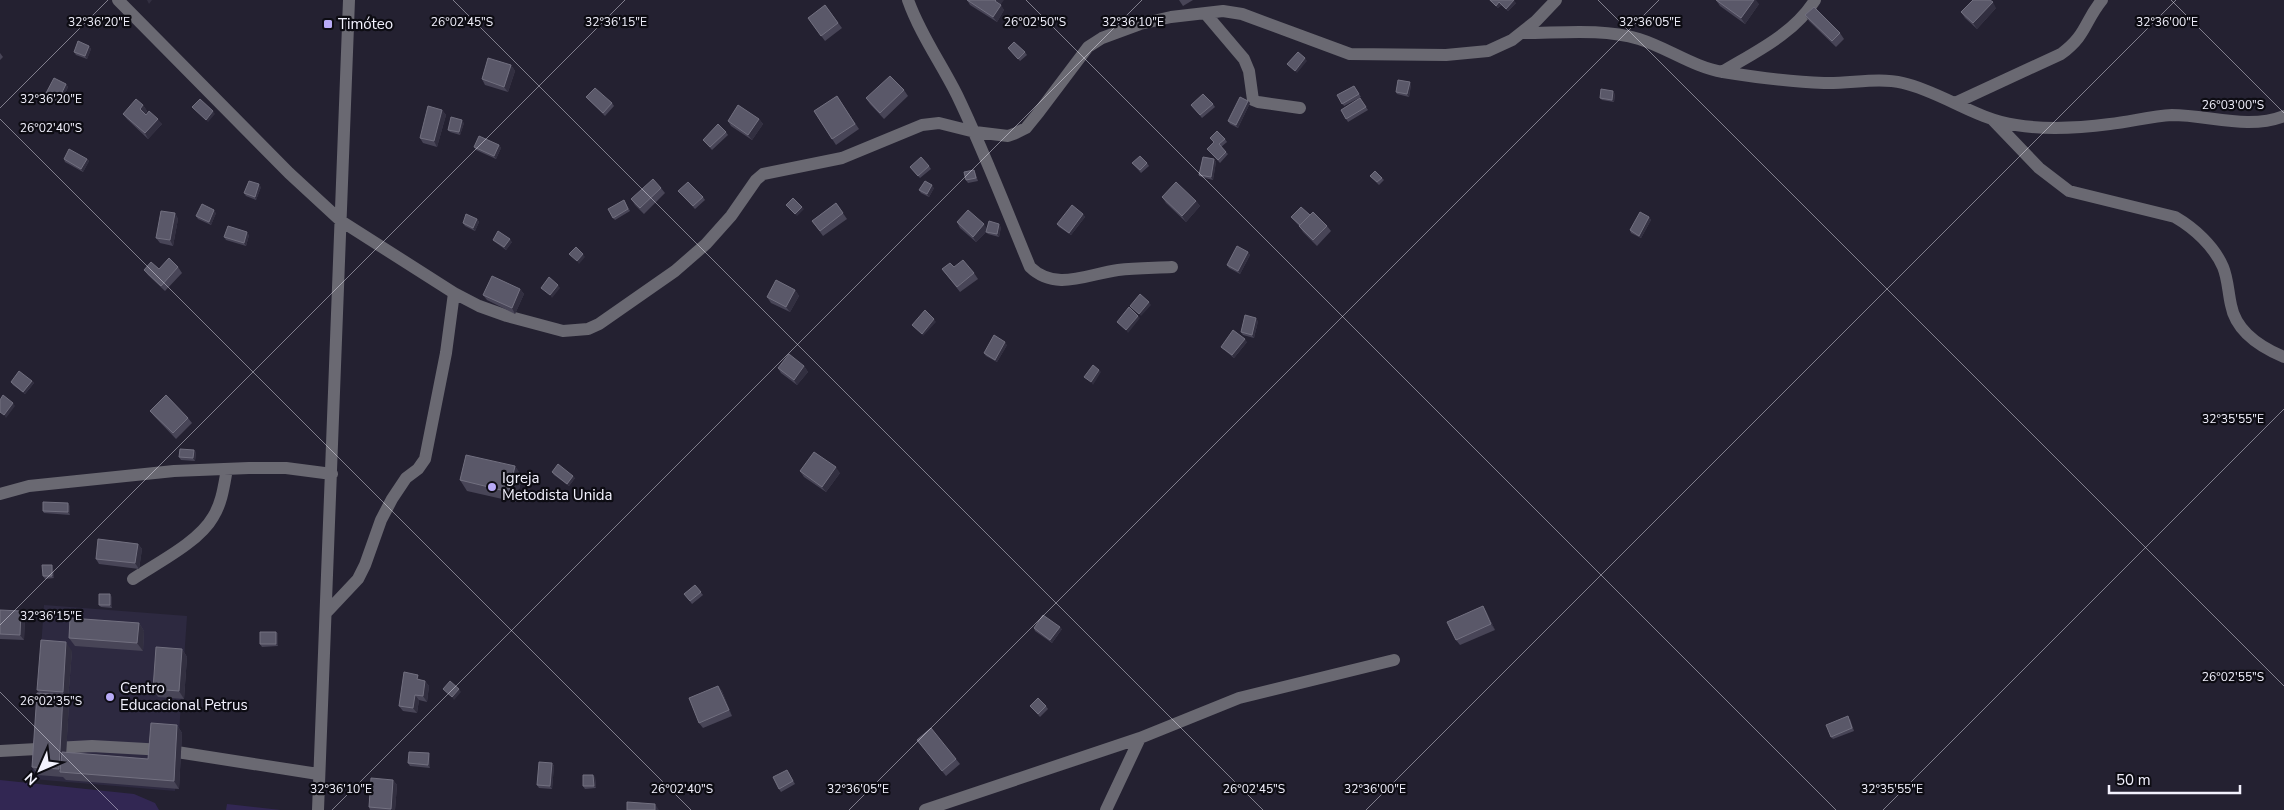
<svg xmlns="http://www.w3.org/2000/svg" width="2284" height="810" font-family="'Nunito Sans',sans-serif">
<rect width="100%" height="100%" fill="#242131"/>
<path fill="#2d2940" d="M44 605 187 616 175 791 32 779Z"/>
<path fill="#322753" d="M0 780 134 794 155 803 159 810H0Z
M227 804 281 810H226Z"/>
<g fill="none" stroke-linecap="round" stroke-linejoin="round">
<path stroke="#6a6972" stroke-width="12" d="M118 0 289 173 341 221 454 293 479 306 507 316 563 331 588 329 599 324 675 271 706 244 731 216 756 180 763 174 842 158 922 125 939 123 975 132 1008 136 1016 133 1026 128 1039 112 1088 47 1102 38 1140 24 1171 17 1223 11 1242 14 1350 54 1446 55 1488 51 1512 40 1536 21 1556 0
M908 0C920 34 941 63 957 95 984 151 1006 209 1030 267 1056 292 1087 274 1118 270 1136 268 1154 268 1172 267
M1205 13 1244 59 1249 71 1253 100 1258 102 1300 108
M1522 33C1561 33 1602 28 1639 39 1668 48 1693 67 1723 72 1754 77 1793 82 1824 83 1850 84 1878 77 1903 83 1942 92 1975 119 2016 125 2046 130 2079 128 2110 124 2130 122 2151 116 2172 115 2209 115 2248 130 2284 116
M1722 72C1755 52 1794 34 1815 0
M1955 103 2061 54C2087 35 2084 22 2102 0
M1993 120 2039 168 2069 191 2175 217C2194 228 2214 246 2223 267 2228 279 2228 292 2231 305 2236 332 2260 347 2284 357
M0 494 29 486 174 471 249 468H286L332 474
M133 579C157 563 199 542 213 517 222 503 224 485 227 469
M326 613 358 579 365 565 381 520 392 499 406 478 418 469 425 459 446 353 454 293
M0 751 92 746 164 750 318 774
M318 810 349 0
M925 810 1140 738 1239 698 1394 660
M1106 810 1140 738"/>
</g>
<path fill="#484557" d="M967 0 1000 5 1004 10 997 22 970 5Z
M1179 0H1193L1183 6Z
M1489 0 1516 3 1508 11 1501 5 1498 8Z
M1716 0 1759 4 1745 24 1720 6Z
M825 5 842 28 825 41 808 18Z
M1996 8 1977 29 1965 18 1961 12Z
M1805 15 1840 33 1844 39 1836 47 1809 21Z
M89 46 91 49 87 59 76 55 74 52Z
M1008 48 1025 52 1027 55 1020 61Z
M0 53 3 57 0 60Z
M511 65 515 71 508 92 485 85 482 79Z
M66 84 68 87 60 104 47 97 45 95Z
M1411 85 1409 97 1397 94 1396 92Z
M1354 86 1361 97 1344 106 1337 95Z
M904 90 908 96 884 119 870 104 866 98Z
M1615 94 1614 102 1602 100 1600 98Z
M837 96 859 129 836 145 814 111Z
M586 97 612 103 614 106 605 116Z
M1360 98 1368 110 1348 122 1341 110Z
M1248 101 1250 103 1238 128 1230 124 1228 121Z
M1213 104 1215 107 1202 118 1191 105Z
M143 105 147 111 145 114 162 124 148 139 127 119 123 114Z
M442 110 446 115 437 147 423 143 420 138Z
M759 119 763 124 752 140 731 126 728 121Z
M464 123 460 135 450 132 448 130Z
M726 132 728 135 712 150 703 140Z
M1210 138 1225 139 1227 142 1221 147 1228 154 1220 163 1207 149 1214 143Z
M499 145 501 148 496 159 476 150 474 147Z
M64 159H87L89 161 83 172 65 162Z
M1214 159 1216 162 1213 180 1201 177 1199 175Z
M1132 163H1147L1149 166 1141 173Z
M929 166 931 169 920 178 910 167Z
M975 172 978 181 968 183 966 180Z
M1370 176 1382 178 1384 180 1379 185Z
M261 187 256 200 246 196 244 193Z
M661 188 665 193 644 214 635 205 631 199Z
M934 188 929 197 921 193 919 190Z
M678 191 703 197 705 200 695 209Z
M1162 197 1196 201 1200 206 1186 222 1166 203Z
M624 200 630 211 615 220 613 218Z
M836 203 847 219 823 236 812 221Z
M175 213 178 219 173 246 160 243 156 238Z
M216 213 211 225 198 219 196 216Z
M1083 214 1085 217 1071 235 1059 227 1057 224Z
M1310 215 1327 226 1331 231 1317 246 1303 232 1299 226 1291 217Z
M1649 217 1651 220 1641 238 1631 233 1630 230Z
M477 219 479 222 475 231 465 226 463 223Z
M957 222 987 228 1001 227 999 237 988 234 986 232 976 242 960 228Z
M249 235 246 246 226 240 224 237Z
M493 240 512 242 506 250 495 242Z
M1248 252 1250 255 1240 274 1229 268 1227 265Z
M178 267 182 273 165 291 148 275 144 270Z
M954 267 974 273 978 279 960 292 942 269Z
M520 289 524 294 515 314 487 300 483 295Z
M795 290 799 296 790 312 771 303 767 297Z
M1258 321 1254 338 1243 335 1241 332Z
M1247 342 1234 358 1223 349 1221 347Z
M1007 345 997 362 986 356 984 353Z
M804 366 808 372 797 385 781 373 778 368Z
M32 381 34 383 25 394 13 385 11 382Z
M150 411 188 418 192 423 176 439 154 416Z
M196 452 195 461 181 460 179 457Z
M515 466 522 477 516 502 467 491 460 480Z
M800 471 840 473 826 492 804 477Z
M552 472 575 478 569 486 554 475Z
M70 506V515L44 513 43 511Z
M138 544 142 549 139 569 99 564 96 559Z
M53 568 54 578 45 579 43 576Z
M695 585 703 595 692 604 684 594Z
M112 597V608L101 607 99 605Z
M1483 606 1486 611 1495 630 1460 645 1456 640Z
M0 610 25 616 24 640 0 639Z
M139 623 144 631 143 651 75 646 69 638Z
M1034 628 1062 629 1052 643 1035 631Z
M276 632 278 634V646L262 647 260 644Z
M182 649 187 657 184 699 158 697 153 689Z
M72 651 68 700H67L69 703 66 753 148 759 177 725 182 733 179 789 66 780 63 777 38 775 32 767 40 693 37 690Z
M421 680 425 681 429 686 427 702 419 700 417 713 403 711 399 706Z
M718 686 722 691 732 716 703 728 699 723Z
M1030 706H1046L1048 709 1040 717Z
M1850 719 1854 731 1833 739 1831 737Z
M917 740 956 759 960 764 946 776Z
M430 756V768L410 766 408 763Z
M552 763 554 766 552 789 539 788 537 785Z
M789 773 795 784 781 792 779 789Z
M595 777 596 788 585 789 583 786Z
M393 780 397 785 395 810H370L369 807Z"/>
<path fill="#322f40" d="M147 0H152L149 4Z
M996 0H1004L999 7 995 1Z
M1514 0 1516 3 1508 11 1506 9Z
M1754 0H1756L1759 4 1745 24 1741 18Z
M1499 2 1501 5 1498 8 1496 6Z
M1993 2 1996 8 1977 29 1973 23Z
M1001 5 1004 10 997 22 993 17Z
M89 46 91 49 87 59 85 56Z
M1305 58 1307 61 1297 73 1295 71Z
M511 65 515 71 508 92 504 87Z
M1410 82 1411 85 1409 97 1407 94Z
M66 84 68 87 60 104 58 101Z
M1613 91 1615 94 1614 102 1612 100Z
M1248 101 1250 103 1238 128 1236 125Z
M143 105 147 111 144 115 140 109Z
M442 110 446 115 437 147 434 141Z
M213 111 215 114 208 122 206 120Z
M158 119 162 124 148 139 145 133Z
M759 119 763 124 752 140 748 135Z
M462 120 464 123 460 135 459 132Z
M499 145 501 148 496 159 494 156Z
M87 159 89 161 83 172 81 169Z
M1214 159 1216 162 1213 180 1211 177Z
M259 184 261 187 256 200 255 197Z
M932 185 934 188 929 197 927 194Z
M1196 201 1200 206 1186 222 1182 216Z
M802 207 804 209 797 216 795 214Z
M214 210 216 213 211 225 209 222Z
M175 213 178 219 173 246 170 240Z
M1083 214 1085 217 1071 235 1069 233Z
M1649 217 1651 220 1641 238 1639 236Z
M477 219 479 222 475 231 473 228Z
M984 224 988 230 976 242 973 237Z
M999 224 1001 227 999 237 997 234Z
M247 232 249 235 246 246 244 243Z
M510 239 512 242 506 250 504 247Z
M1248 252 1250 255 1240 274 1238 271Z
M583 254 585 257 579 264 577 261Z
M558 285 560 288 552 298 550 295Z
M520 289 524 294 515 314 512 308Z
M795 290 799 296 790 312 786 307Z
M1149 302 1151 305 1141 316 1139 314Z
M1138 316 1140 318 1128 333 1126 330Z
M1256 318 1258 321 1254 338 1252 335Z
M934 319 936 322 923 336 922 334Z
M1245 339 1247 342 1234 358 1232 355Z
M1005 342 1007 345 997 362 995 360Z
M804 366 808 372 797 385 794 380Z
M1099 370 1101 372 1093 385 1091 382Z
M32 381 34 383 25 394 23 392Z
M13 403 15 406 6 418 4 415Z
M194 450 196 452 195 461 193 458Z
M515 466 522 477 516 502 509 492Z
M836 467 840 473 826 492 822 487Z
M573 476 575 478 569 486 567 484Z
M68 503 70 506V515L68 512Z
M138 544 142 549 139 569 135 563Z
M52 565 53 568 54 578 52 576Z
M110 594 112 597V608L110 605Z
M1483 606 1486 611 1495 630 1491 624Z
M21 611 25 616 24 640 20 635Z
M139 623 144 631 143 651 137 643Z
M1060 627 1062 629 1052 643 1050 640Z
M276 632 278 634V646L276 644Z
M66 642 72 651 68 700 63 692Z
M182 649 187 657 184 699 179 691Z
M425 681 429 686 427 702 423 696Z
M718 686 722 691 732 716 729 710Z
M459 689 461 692 454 700 452 697Z
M63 695 69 703 65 773 61 772 59 769Z
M415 695 419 700 417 713 413 708Z
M177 725 182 733 179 789 174 781Z
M429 753 430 756V768L428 765Z
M552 763 554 766 552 789 550 786Z
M593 775 595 777 596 788 594 786Z
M393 780 397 785 395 810H391Z
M655 804 659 810H655Z"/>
<path fill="#5a5869" stroke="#727080" d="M967 0H996L995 1 1001 5 993 17Z
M1490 0H1514L1506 9 1499 2 1496 6Z
M1716 0H1754L1741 18Z
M1973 0H1990L1993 2 1973 23 1961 12Z
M825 5 838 23 821 36 808 18Z
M1814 7 1840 33 1832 41 1805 15Z
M78 41 89 46 85 56 74 52Z
M1014 42 1025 52 1018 59 1008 48Z
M1298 52 1305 58 1295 71 1287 64Z
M488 58 511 65 504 87 482 79Z
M890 76 904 90 880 113 866 98Z
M54 78 66 84 58 101 45 95Z
M1398 80 1410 82 1407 94 1396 92Z
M1354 86 1359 94 1342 104 1337 95Z
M595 88 612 103 603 113 586 97Z
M1601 89 1613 91 1612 100 1600 98Z
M1203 94 1213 104 1200 115 1191 105Z
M837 96 855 124 832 139 814 111Z
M1240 97 1248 101 1236 125 1228 121Z
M1360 98 1366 107 1346 119 1341 110Z
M136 99 143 105 140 109 146 115 149 111 158 119 145 133 123 114Z
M200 99 213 111 206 120 192 107Z
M738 105 759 119 748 135 728 121Z
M428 106 442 110 434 141 420 138Z
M451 117 462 120 459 132 448 130Z
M718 124 726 132 710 147 703 140Z
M1217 131 1225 139 1219 144 1226 152 1218 160 1207 149 1214 142 1210 138Z
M479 136 499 145 494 156 474 147Z
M69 149 87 159 81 169 64 159Z
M1140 156 1147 163 1140 170 1132 163Z
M921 157 929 166 918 176 910 167Z
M1203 157 1214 159 1211 177 1199 175Z
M974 170 976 178 966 180 964 172Z
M1375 171 1382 178 1377 182 1370 176Z
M653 179 661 188 640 208 631 199Z
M249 181 259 184 255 197 244 193Z
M925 181 932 185 927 194 919 190Z
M688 182 703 197 693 206 678 191Z
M1176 182 1196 201 1182 216 1162 197Z
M793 198 802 207 795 214 786 205Z
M624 200 628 209 613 218 608 209Z
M836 203 843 213 820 231 812 221Z
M202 204 214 210 209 222 196 216Z
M1072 205 1083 214 1069 233 1057 224Z
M1301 207 1310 215 1300 225 1291 217Z
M968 210 984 224 973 237 957 222Z
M161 211 175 213 170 240 156 238Z
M1313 212 1327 226 1313 240 1299 226Z
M1640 212 1649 217 1639 236 1630 230Z
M466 214 477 219 473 228 463 223Z
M989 221 999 224 997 234 986 232Z
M228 226 247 232 244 243 224 237Z
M498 231 510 239 504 247 493 240Z
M1237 246 1248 252 1238 271 1227 265Z
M576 247 583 254 577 261 569 254Z
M169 258 178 267 161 286 144 270 151 262 159 269Z
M963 260 974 273 957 287 942 269 950 263 954 267Z
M492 276 520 289 512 308 483 295Z
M549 277 558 285 550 295 541 288Z
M776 280 795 290 786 307 767 297Z
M1140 294 1149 302 1139 314 1130 306Z
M1129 307 1138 316 1126 330 1117 322Z
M925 310 934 319 922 334 912 325Z
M1245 315 1256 318 1252 335 1241 332Z
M1233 330 1245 339 1232 355 1221 347Z
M994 335 1005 342 995 360 984 353Z
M789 354 804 366 794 380 778 368Z
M1093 365 1099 370 1091 382 1084 377Z
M19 371 32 381 23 392 11 382Z
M3 395 13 403 4 415 0 412V400Z
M166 395 188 418 173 433 150 411Z
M180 449 194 450 193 458 179 457Z
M814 452 836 467 822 487 800 471Z
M466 455 515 466 509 492 460 480Z
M558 464 573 476 567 484 552 472Z
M43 502 68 503V512L43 511Z
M98 539 138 544 135 563 96 559Z
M42 565H52V576H43Z
M695 585 701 592 690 601 684 594Z
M99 594H110V605H99Z
M1483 606 1491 624 1456 640 1447 622Z
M0 610 21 611 20 635 0 634Z
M1043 615 1060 627 1050 640 1034 628Z
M70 618 139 623 137 643 69 638Z
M260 632H276V644H260Z
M41 640 66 642 63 692 37 690Z
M156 647 182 649 179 691 153 689Z
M404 672 418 675 417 679 425 681 423 696 415 695 413 708 399 706Z
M450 681 459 689 452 697 443 689Z
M718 686 729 710 699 723 689 698Z
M37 693 63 695 59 769 32 767Z
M1038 698 1046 706 1038 714 1030 706Z
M1848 716 1852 728 1831 737 1826 725Z
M151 723 177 725 174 781 60 772 62 752 148 759Z
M931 728 956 759 942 771 917 740Z
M409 752 429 753 428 765 408 763Z
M539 762 552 763 550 786 537 785Z
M787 770 793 781 779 789 773 777Z
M583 775H593L594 786H583Z
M371 778 393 780 391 809 369 807Z
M627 802 655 804V810H627Z"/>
<path fill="none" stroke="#f3f2fe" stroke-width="1" stroke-opacity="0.45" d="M453 0 1263 810M1026 0 1836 810M1598 0 2284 686M2171 0 2284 113M0 108 108 0M0 119 691 810M0 625 625 0M0 692 118 810M332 810 1142 0M849 810 1659 0M1366 810 2176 0M1883 810 2284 409"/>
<g fill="#b9abf7" stroke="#0d0c13" stroke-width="2">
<rect x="323" y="19" width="10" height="10" rx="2.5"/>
<circle cx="492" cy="487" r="5"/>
<circle cx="110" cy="697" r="5"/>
</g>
<g text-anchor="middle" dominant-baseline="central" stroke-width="4.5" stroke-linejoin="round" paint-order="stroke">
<g font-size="15" fill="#f3f2fe" stroke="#0d0c13" text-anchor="start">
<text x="338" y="24">Timóteo</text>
<text x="502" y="478">Igreja<tspan x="502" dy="17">Metodista Unida</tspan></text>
<text x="120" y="688">Centro<tspan x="120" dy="17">Educacional Petrus</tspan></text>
</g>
</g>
<g font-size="12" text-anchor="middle" fill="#f3f2fe" stroke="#0d0c13" stroke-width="4.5" stroke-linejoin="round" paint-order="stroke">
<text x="99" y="26">32°36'20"E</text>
<text x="462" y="26">26°02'45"S</text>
<text x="616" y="26">32°36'15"E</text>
<text x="1035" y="26">26°02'50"S</text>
<text x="1133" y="26">32°36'10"E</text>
<text x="1650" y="26">32°36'05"E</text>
<text x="2167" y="26">32°36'00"E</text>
<text x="51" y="103">32°36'20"E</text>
<text x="2233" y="109">26°03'00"S</text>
<text x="51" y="132">26°02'40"S</text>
<text x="2233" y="423">32°35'55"E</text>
<text x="51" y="620">32°36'15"E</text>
<text x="2233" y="681">26°02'55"S</text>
<text x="51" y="705">26°02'35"S</text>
<text x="341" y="793">32°36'10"E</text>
<text x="858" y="793">32°36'05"E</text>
<text x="1375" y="793">32°36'00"E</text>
<text x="1892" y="793">32°35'55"E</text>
<text x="682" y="793">26°02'40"S</text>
<text x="1254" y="793">26°02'45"S</text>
</g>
<g transform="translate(40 770) rotate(225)" stroke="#0d0c13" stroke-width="4" paint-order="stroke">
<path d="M0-4L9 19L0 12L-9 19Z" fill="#f3f2fe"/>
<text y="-8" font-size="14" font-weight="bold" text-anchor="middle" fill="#f3f2fe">N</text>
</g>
<path d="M2109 785v8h131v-8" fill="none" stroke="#f3f2fe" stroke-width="2.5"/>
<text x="2116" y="785" font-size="15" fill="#f3f2fe" stroke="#0d0c13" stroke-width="4" paint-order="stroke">50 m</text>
</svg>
